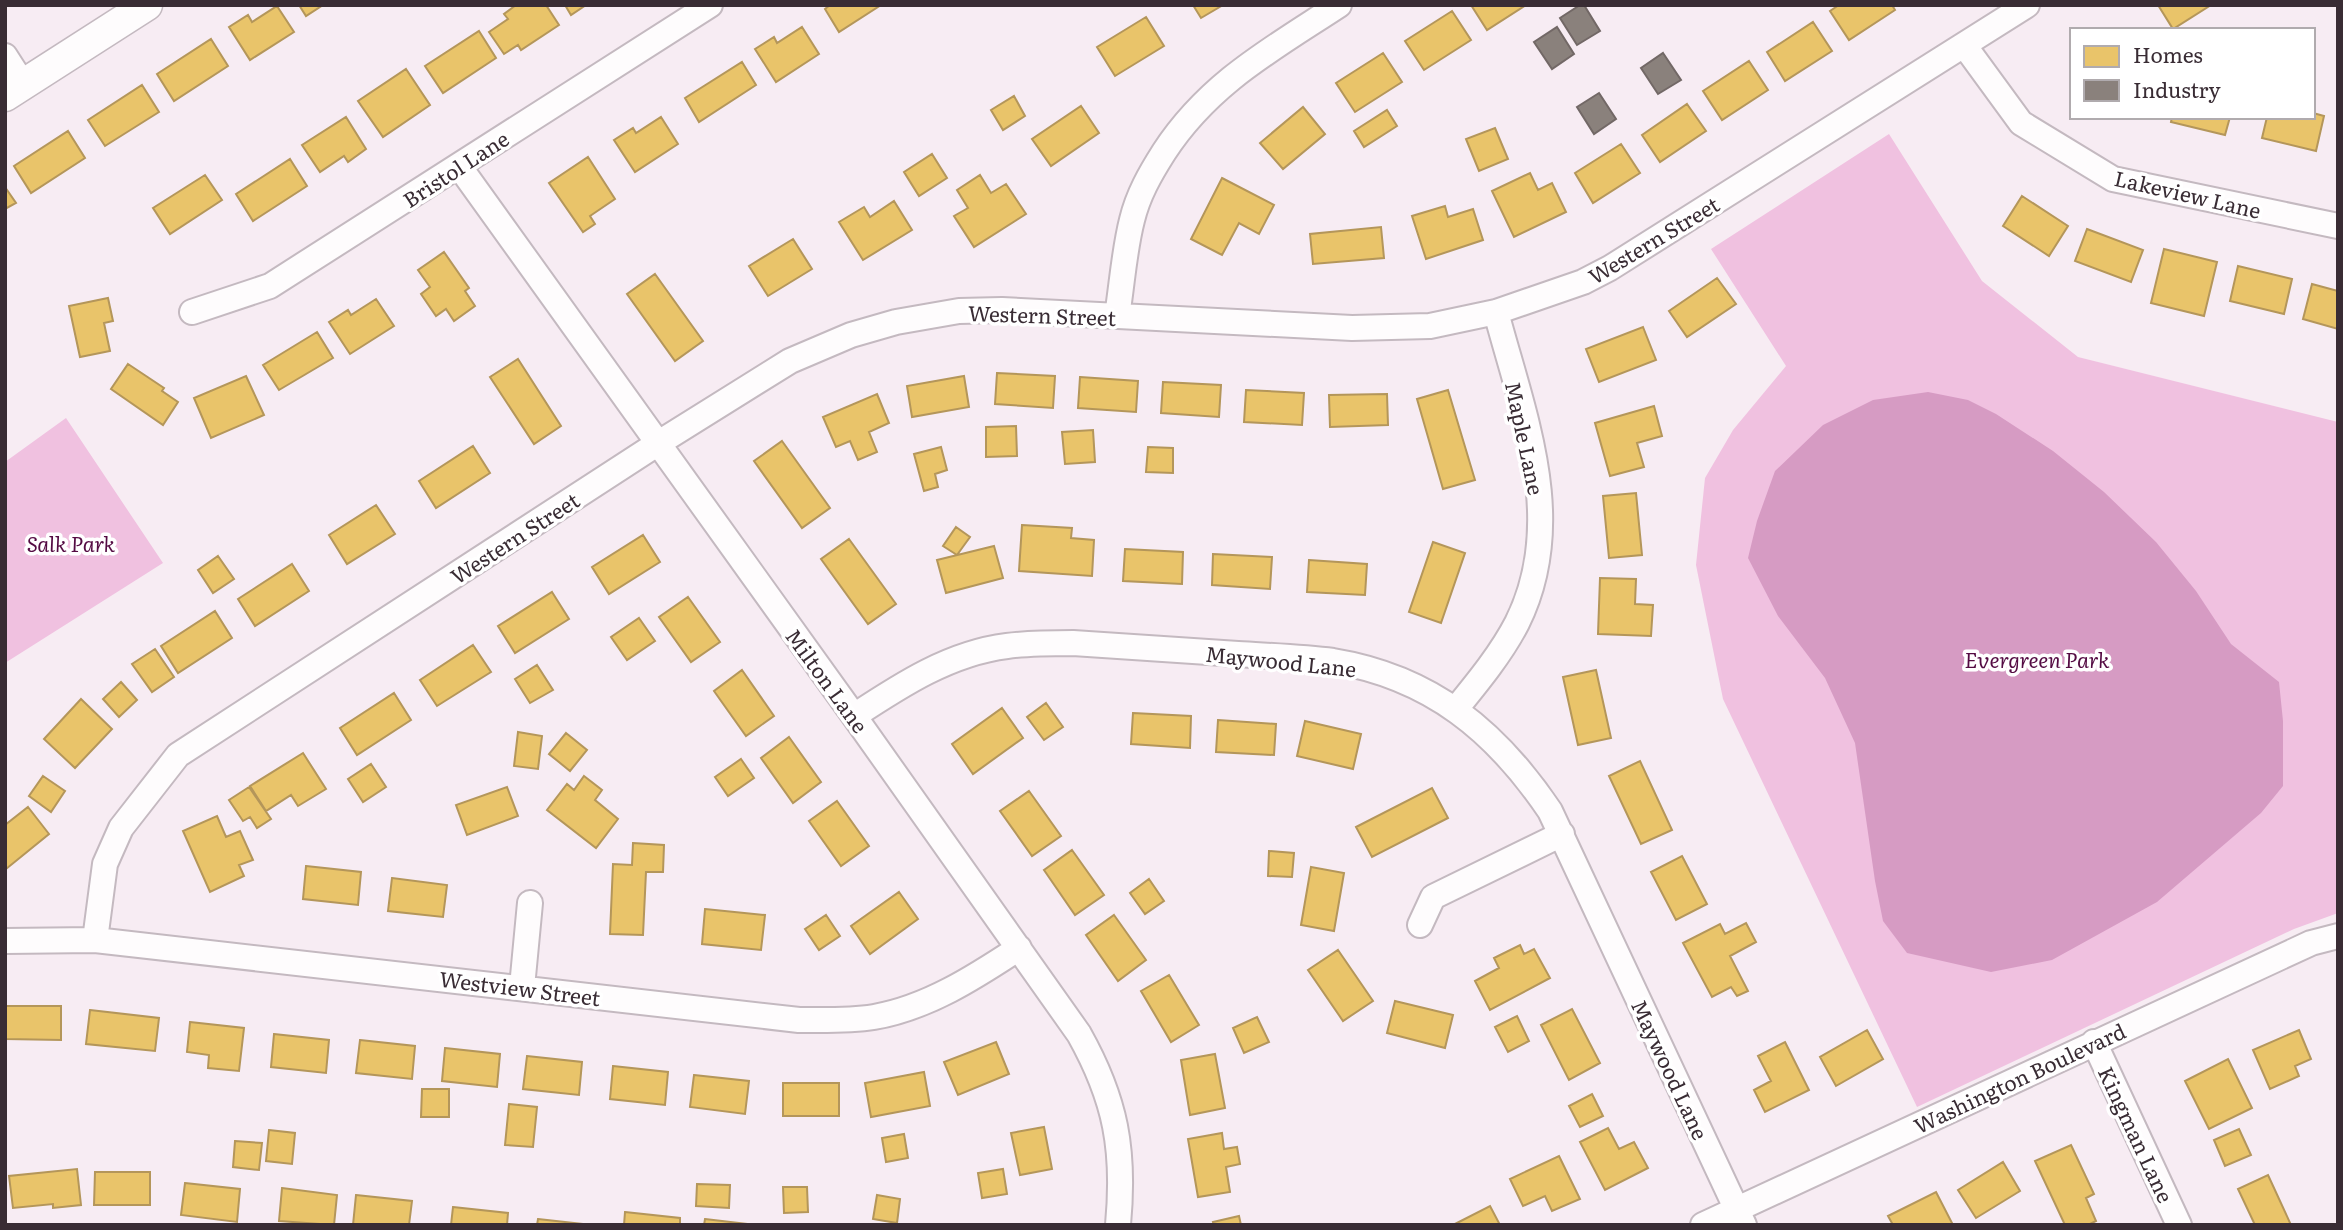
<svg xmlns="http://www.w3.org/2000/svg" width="2343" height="1230" font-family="Literata,serif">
<rect width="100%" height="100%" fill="#f7ecf3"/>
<path fill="#f0c1e0" d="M1889 134 1982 281 2078 357 2338 422V913L2294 929 1917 1107 1723 699 1696 565 1705 478 1733 430 1786 366 1711 249Z
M66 418 163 563 5 663V462Z"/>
<path fill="#d69bc3" d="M1928 392 1968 400 1996 414 2053 451 2104 492 2156 542 2196 591 2231 644 2279 682 2283 721V786L2261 813 2157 902 2052 960 1991 972 1907 953 1883 921 1875 881 1855 743 1825 678 1778 616 1748 558 1757 521 1775 471 1823 425 1873 400Z"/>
<path fill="#e9c46a" stroke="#b4965a" stroke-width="2" d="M299 5H323L306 16Z
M516 5H546L559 25 521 50 518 45 504 54 489 32 508 19 504 14Z
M565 5H586L571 15Z
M830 5H881L839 32 825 9Z
M1193 5H1223L1201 18Z
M1471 5H1526L1487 30Z
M1839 5H1892L1895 10 1849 40 1830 11Z
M2158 5H2211L2173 29Z
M277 6 294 32 250 60 229 27 248 15 252 22Z
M1452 11 1471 40 1424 70 1405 41Z
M1146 17 1164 46 1115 76 1097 47Z
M1813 22 1832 51 1785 81 1767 52Z
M802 27 819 54 776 82 755 49 774 37 777 43Z
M479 31 496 58 443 93 425 66Z
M211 39 228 66 174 101 157 74Z
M1383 53 1402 82 1355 112 1336 83Z
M1749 61 1768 90 1722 120 1703 91Z
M742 62 756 85 699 122 685 98Z
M406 69 430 105 383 137 358 101Z
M142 85 159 112 105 146 88 120Z
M1014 96 1025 116 1003 130 991 110Z
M1687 104 1706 131 1660 162 1642 135Z
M1081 106 1099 133 1051 166 1032 139Z
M1303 107 1325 134 1283 169 1260 143Z
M1387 110 1397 126 1364 147 1354 131Z
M2313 113 2324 116 2316 151 2262 138 2267 117H2313Z
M346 117 366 149 348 162 344 156 320 172 302 145Z
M661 117 678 144 635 172 614 140 633 128 636 133Z
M2172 117H2230L2225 135 2171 122Z
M1495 128 1508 159 1479 171 1466 139Z
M68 131 85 158 31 193 14 166Z
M1621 144 1640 173 1593 203 1575 173Z
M932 154 947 178 919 196 904 172Z
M588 157 615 199 590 216 595 224 583 232 549 183Z
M290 159 307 186 253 221 236 194Z
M1530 173 1538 190 1552 183 1566 212 1514 237 1492 191Z
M205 175 222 200 170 234 153 208Z
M980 175 991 193 1006 184 1026 214 974 247 954 216 968 208 957 190Z
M1222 178 1274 205 1259 234 1239 223 1222 255 1191 239Z
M5 187 16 203 5 209Z
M2022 196 2068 226 2049 256 2003 226Z
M894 201 912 230 863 260 839 222 864 207 870 217Z
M1445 206 1448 217 1473 209 1483 240 1426 259 1412 216Z
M1381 227 1384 258 1313 264 1310 234Z
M2087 229 2143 250 2131 282 2075 261Z
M793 239 812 269 768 296 749 266Z
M2164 249 2217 262 2204 316 2151 303Z
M444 252 469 288 465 291 475 306 454 321 446 309 436 316 421 294 430 287 418 270Z
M2238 266 2292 279 2284 314 2230 301Z
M655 274 703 341 675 361 627 294Z
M1717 278 1736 304 1687 337 1669 311Z
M2312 284 2338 291V329L2303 319Z
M108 298 113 321 104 323 110 351 80 357 69 306Z
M376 299 394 326 350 354 329 322 348 310 351 315Z
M1643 327 1656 360 1599 382 1586 349Z
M317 332 333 358 279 390 263 365Z
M518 359 561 426 534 444 490 377Z
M128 364 164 388 162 391 178 402 163 425 111 389Z
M997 373 1055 376 1053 408 995 404Z
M246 376 264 415 211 438 194 398Z
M964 376 969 407 912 417 907 386Z
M1080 377 1138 381 1136 412 1078 408Z
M1163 382 1221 385 1219 417 1161 413Z
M1246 390 1304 393 1302 425 1244 422Z
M1448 390 1475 480 1443 489 1417 399Z
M877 394 889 423 869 432 877 452 858 460 850 441 836 447 823 417Z
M1387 394 1388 425 1330 427 1329 395Z
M1654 406 1662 436 1637 443 1644 467 1610 476 1595 423Z
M1016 426 1017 456 986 457V427Z
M1093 430 1095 462 1065 464 1062 432Z
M782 441 830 508 802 528 754 461Z
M473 446 490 473 436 508 419 481Z
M941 447 947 470 935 474 938 487 924 491 914 454Z
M1148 447 1173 448V473L1146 472Z
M1636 493 1642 555 1609 558 1603 496Z
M376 505 395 534 347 564 329 535Z
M1022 525 1072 528 1071 538 1094 540 1092 576 1019 571Z
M956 527 970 537 957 555 943 546Z
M643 535 660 562 609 594 592 567Z
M849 539 896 604 868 624 821 559Z
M1433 542 1465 553 1441 623 1409 612Z
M994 546 1003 578 946 593 937 560Z
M1125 549 1183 552 1182 584 1123 581Z
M1213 554 1272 557 1270 589 1212 585Z
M218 556 234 579 213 593 198 570Z
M1309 560 1367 564 1365 595 1307 592Z
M292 564 309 591 255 626 238 599Z
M1600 578 1636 579 1635 604 1653 605 1651 636 1598 634Z
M552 592 569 619 515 653 498 626Z
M688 597 720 642 691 662 659 617Z
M215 611 232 638 178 673 161 646Z
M639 618 655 641 627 660 611 637Z
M473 645 491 672 437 706 420 680Z
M155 649 174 677 152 692 132 664Z
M537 665 553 690 530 703 515 679Z
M742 670 774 716 746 736 714 691Z
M1596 670 1611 738 1578 745 1563 677Z
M121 682 137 700 119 717 103 699Z
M394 693 411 720 357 755 340 728Z
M81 699 112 729 75 768 44 739Z
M1046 703 1063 727 1044 740 1027 717Z
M1002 708 1023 738 973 774 952 744Z
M1133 713 1191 716 1190 748 1131 744Z
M1218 720 1276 724 1274 755 1216 752Z
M1305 721 1361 734 1353 769 1297 756Z
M518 732 542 736 538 769 514 766Z
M566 733 587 750 570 771 549 754Z
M789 737 821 782 793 803 761 758Z
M303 753 326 789 298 806 291 795 266 811 250 786Z
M741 759 754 778 728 796 715 777Z
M1640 761 1672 830 1641 844 1609 776Z
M371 764 386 787 363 802 348 779Z
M43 776 65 791 51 812 29 796Z
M584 776 602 790 595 800 618 819 596 848 547 810 567 784 574 790Z
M249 787 271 819 257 828 250 817 243 821 229 800Z
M507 787 518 816 467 835 456 805Z
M1432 788 1448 818 1372 857 1356 827Z
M1029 791 1061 836 1032 856 1000 811Z
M837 801 869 846 841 866 809 821Z
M28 807 49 834 6 869 5 825Z
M217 816 226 837 240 831 253 860 239 865 244 876 210 892 183 831Z
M633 843 664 845 663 872H646L643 935 610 934 613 864 632 865Z
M1072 850 1104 895 1075 915 1044 870Z
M1269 851 1294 853 1292 877 1268 876Z
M1682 856 1707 904 1676 920 1651 872Z
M306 866 361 872 358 905 303 899Z
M1311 867 1344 873 1334 931 1301 925Z
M392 878 447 885 443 917 388 911Z
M1149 879 1164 901 1145 914 1130 893Z
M899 892 918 919 870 954 851 926Z
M705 909 765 915 761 950 702 944Z
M826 915 840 936 819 950 805 929Z
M1114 915 1146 960 1118 981 1086 935Z
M1746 923 1756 942 1730 956 1748 991 1737 996 1731 987 1712 997 1683 943 1720 924 1725 934Z
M1520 945 1524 954 1534 949 1550 978 1490 1010 1475 981 1499 968 1494 958Z
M1338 950 1373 1001 1343 1021 1308 970Z
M1169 975 1199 1025 1171 1042 1141 991Z
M1395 1001 1453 1015 1445 1048 1387 1033Z
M5 1006H61V1040L6 1039Z
M1572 1009 1600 1063 1569 1080 1541 1025Z
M90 1010 159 1018 155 1051 86 1044Z
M1517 1016 1529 1041 1508 1052 1495 1027Z
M1257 1017 1269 1042 1244 1053 1233 1028Z
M190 1022 244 1028 239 1071 208 1068 209 1055 187 1052Z
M1867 1030 1883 1059 1836 1086 1820 1057Z
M2299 1030 2311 1059 2295 1066 2299 1076 2270 1089 2253 1050Z
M274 1034 329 1040 326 1073 271 1067Z
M360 1040 415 1046 412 1079 356 1073Z
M996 1042 1009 1074 958 1095 944 1062Z
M1785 1042 1809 1090 1765 1112 1754 1090 1771 1081 1758 1056Z
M445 1048 500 1054 497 1087 442 1081Z
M1215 1054 1225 1108 1190 1115 1181 1060Z
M527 1056 582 1062 579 1095 523 1089Z
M2228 1059 2252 1108 2209 1129 2185 1081Z
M613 1066 668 1072 665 1105 610 1099Z
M924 1072 930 1106 871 1117 865 1083Z
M694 1075 749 1081 745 1114 690 1107Z
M783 1083H839V1116H783Z
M422 1089H449V1117H421Z
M1592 1094 1603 1116 1580 1127 1569 1106Z
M509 1104 537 1107 533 1147 505 1145Z
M1044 1127 1052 1169 1020 1175 1011 1133Z
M1608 1128 1619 1149 1634 1142 1648 1168 1605 1190 1580 1142Z
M2239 1129 2251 1155 2225 1166 2214 1140Z
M269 1130 295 1133 292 1164 266 1161Z
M1222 1133 1224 1149 1237 1147 1240 1164 1226 1167 1230 1192 1198 1197 1188 1139Z
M904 1134 908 1158 886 1162 882 1138Z
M235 1141 262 1143 259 1170 233 1167Z
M2071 1145 2094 1194 2086 1198 2096 1221 2088 1225H2065L2035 1161Z
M1559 1156 1580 1199 1552 1211 1545 1196 1523 1206 1510 1179Z
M2003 1162 2020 1191 1976 1218 1958 1190Z
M77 1169 81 1205 53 1208V1204L13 1208 9 1176Z
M1003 1169 1007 1194 982 1198 978 1173Z
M95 1172H150V1205H94Z
M2268 1175 2291 1225H2255L2238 1189Z
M185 1183 240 1189 237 1222 181 1215Z
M697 1184 730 1185 729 1208 696 1206Z
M783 1187H807L808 1212 784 1213Z
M282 1188 337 1195 334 1225 279 1221Z
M1936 1192 1953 1225H1893L1888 1216Z
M356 1195 412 1201 409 1225H353Z
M877 1195 900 1199 897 1223 873 1219Z
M1490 1206 1500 1225H1453Z
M453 1207 508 1213 507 1225H451Z
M625 1212 680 1218V1225H624Z
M1239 1216 1241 1225H1214L1213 1222Z
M538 1219 592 1225H537Z
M705 1219 756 1225H704Z"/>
<path fill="#8a817c" stroke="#726866" stroke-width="2" d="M1580 5H1584L1600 31 1577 45 1560 18Z
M1557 27 1574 54 1552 69 1534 42Z
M1663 53 1681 80 1658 94 1641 68Z
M1599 93 1616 119 1594 134 1577 107Z"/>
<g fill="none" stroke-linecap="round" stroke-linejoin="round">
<defs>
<path id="minor" d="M1964 45 2021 123 2113 179 2338 226
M5 56 23 84
M459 166 854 716 1079 1034C1116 1100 1125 1150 1118 1225
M192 312 270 286 710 5
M1117 316C1122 285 1124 251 1132 220 1138 195 1150 174 1164 152 1209 83 1272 49 1339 5
M1455 710C1477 683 1501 654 1517 623 1568 521 1523 414 1496 312
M854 716C901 685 950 653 1007 646 1029 643 1051 643 1073 643 1128 647 1183 650 1238 654 1269 656 1302 657 1333 661 1431 677 1496 731 1550 811L1744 1225
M1420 925 1433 897 1562 834
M95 940 105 864 121 828 178 755 657 444 790 361 851 335 896 322 959 311 1002 310 1352 328 1430 326 1496 312 1583 282 1610 268 2027 5
M5 941 95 940 799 1020C824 1020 849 1021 874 1017 927 1008 975 977 1019 948
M522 987 530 903
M2094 1042 2179 1225
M1703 1225 2311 943 2338 936"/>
<path id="tertiary" d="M5 96 147 5"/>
</defs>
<use href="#minor" stroke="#c4b9c0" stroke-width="28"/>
<use href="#tertiary" stroke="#c4b9c0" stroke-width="33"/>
<use href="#minor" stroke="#fefcfd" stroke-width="24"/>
<use href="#tertiary" stroke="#fefcfd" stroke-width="30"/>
</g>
<g text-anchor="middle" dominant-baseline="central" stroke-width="7" stroke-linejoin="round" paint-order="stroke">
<g font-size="21" fill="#392c34" stroke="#fff">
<text transform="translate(455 168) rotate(-33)">Bristol Lane</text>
<text transform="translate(2188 193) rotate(13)">Lakeview Lane</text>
<text transform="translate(1653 239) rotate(-31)">Western Street</text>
<text transform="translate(1042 314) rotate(2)">Western Street</text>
<text transform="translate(1526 438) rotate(78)">Maple Lane</text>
<text transform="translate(514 537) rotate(-33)">Western Street</text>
<text transform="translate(1281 660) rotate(6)">Maywood Lane</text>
<text transform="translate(828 680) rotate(54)">Milton Lane</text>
<text transform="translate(520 987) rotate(7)">Westview Street</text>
<text transform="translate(1671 1069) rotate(65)">Maywood Lane</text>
<text transform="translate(2019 1077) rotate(-25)">Washington Boulevard</text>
<text transform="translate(2137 1134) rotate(65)">Kingman Lane</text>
</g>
<g font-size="21" font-style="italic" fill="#540b43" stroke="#fff">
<text x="71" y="542">Salk Park</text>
<text x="2037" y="658">Evergreen Park</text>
</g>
</g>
<rect width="2343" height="1230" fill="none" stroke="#392c34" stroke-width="14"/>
<rect x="2070" y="28" width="245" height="91" fill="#ffffff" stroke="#b0abae" stroke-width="2"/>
<rect x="2084" y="46" width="35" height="21" fill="#e9c46a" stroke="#b0abae" stroke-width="2"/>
<text x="2133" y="63" font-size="21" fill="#392c34">Homes</text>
<rect x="2084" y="80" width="35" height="21" fill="#8a817c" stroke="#b0abae" stroke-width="2"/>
<text x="2133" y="98" font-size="21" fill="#392c34">Industry</text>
</svg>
